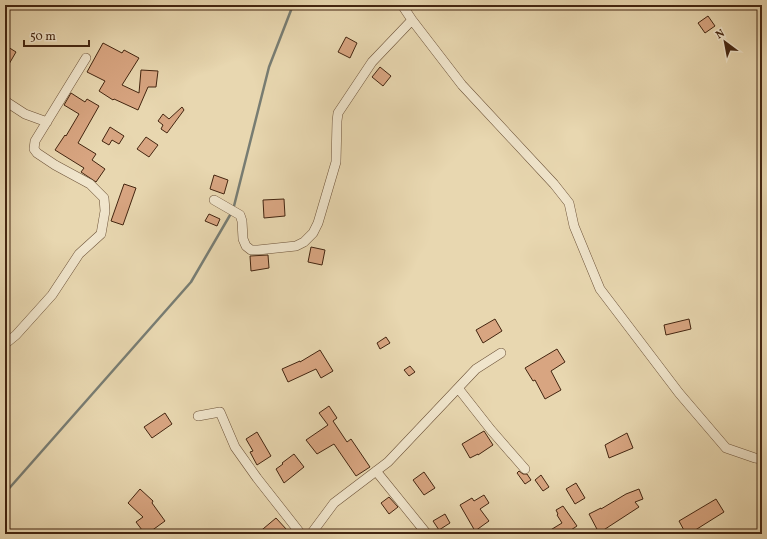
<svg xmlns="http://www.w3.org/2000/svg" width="767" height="539" font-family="Vollkorn,serif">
<rect width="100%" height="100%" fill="#e8d7b0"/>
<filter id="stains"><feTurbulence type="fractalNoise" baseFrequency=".005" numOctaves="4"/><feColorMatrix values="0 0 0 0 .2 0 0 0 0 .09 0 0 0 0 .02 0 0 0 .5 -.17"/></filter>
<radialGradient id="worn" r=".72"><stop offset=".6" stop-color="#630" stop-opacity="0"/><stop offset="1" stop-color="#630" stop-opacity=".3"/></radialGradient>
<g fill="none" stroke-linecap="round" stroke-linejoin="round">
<path stroke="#787d73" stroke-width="2.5" d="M5 493 191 282 233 210 269 67 293 5"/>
</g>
<path fill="#d8a581" stroke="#432510" d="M708 16 715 26 705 33 698 23Z
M346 37 357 43 350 58 338 52Z
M103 43 122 53 124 50 139 58 122 85 139 93 141 70 158 71 156 87H148L138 110 114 99 113 100 99 91 105 81 87 72Z
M8 47 16 52 5 71V52Z
M380 67 391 76 383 86 372 77Z
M71 93 85 102 87 99 99 106 78 143 96 154 92 160 105 169 96 182 81 172 84 168 55 150 65 135 66 136 79 114 64 105Z
M182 107 184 110 167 133 161 129 163 125 158 121 163 114 169 119Z
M110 127 124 136 119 144 112 140 109 145 102 141Z
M146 137 158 145 149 157 137 149Z
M214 175 228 180 224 194 210 189Z
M124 184 136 188 123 225 111 221Z
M284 199 285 216 264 218 263 200Z
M209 214 220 219 217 226 205 221Z
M311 247 325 250 322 265 308 262Z
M268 255 269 268 251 271 250 256Z
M495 319 502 331 483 343 476 330Z
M689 319 691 329 666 335 664 325Z
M386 337 390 343 380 349 377 343Z
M557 349 565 362 551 371 561 390 545 399 535 380 533 381 525 368Z
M320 350 333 371 321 378 316 369 288 382 282 369 300 361V362Z
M410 366 415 372 409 376 404 370Z
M329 406 337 418 333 421 347 442 351 439 370 467 356 476 334 444 317 454 306 440 328 425 319 413Z
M165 413 172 424 152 438 144 427Z
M484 431 493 445 478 455V454L470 458 462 444Z
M257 432 271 456 257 465 250 452 253 451 246 439Z
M627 433 633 448 609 458 605 445Z
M294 454 304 467 284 483 276 469 283 464 282 463Z
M519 471 523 474H527L531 480 525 484 517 473Z
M424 472 435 488 424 495 413 480Z
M541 475 549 487 543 491 535 480Z
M576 483 585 498 575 504 566 489Z
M140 489 153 501 152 503 165 521 147 534H145L136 522 143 517 128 503Z
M639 489 643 499 635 502 639 507 599 533 589 514 601 508V509L626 494Z
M484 495 489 503 480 509 489 521 475 531 460 505 472 498 474 501Z
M389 497 398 507 389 514 381 503Z
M716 499 724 512 689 534H686L679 521Z
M563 506 577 526 565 534H544L562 523 557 515 558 514 556 510Z
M445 514 450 523 439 530 433 521Z
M276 518 287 530 283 534H257Z"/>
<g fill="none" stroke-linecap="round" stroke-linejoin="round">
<defs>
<path id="minor" d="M402 5 412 20 462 85 554 184 569 203 574 226 600 289 679 393 726 448 755 458 762 459
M5 101 25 114 47 122
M214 200 240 215 242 221 243 239 246 246 251 250H258L296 246 304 242 313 233 318 223 336 162 337 121 338 113 372 62 412 20
M5 344 16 335 52 295 79 254 101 234 105 211 104 198 90 184 55 165 37 153 34 149 35 141 86 58
M458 388 491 430 525 469
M198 416 220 412 235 447 257 478 301 534
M376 471 427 534
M311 534 334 503 388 462 476 369 501 353"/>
</defs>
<use href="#minor" stroke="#6c5238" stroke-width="10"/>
<use href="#minor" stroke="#f0e5cc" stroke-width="9"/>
</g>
<rect width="767" height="539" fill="none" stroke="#e8d7b0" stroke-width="20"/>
<rect x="6" y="6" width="755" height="527" fill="none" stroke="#432510" stroke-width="2"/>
<rect x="10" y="10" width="747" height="519" fill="none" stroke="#432510"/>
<g transform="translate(725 42) rotate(328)" stroke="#f0e5cc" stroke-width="3" paint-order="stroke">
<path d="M0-3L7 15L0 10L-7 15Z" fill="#432510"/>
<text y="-6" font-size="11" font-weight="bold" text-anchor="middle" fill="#432510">N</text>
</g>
<path d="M24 40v6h65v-6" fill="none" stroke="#432510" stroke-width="2"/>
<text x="30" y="40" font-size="12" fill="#432510" stroke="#f0e5cc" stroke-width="3" paint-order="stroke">50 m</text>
<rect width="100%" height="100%" filter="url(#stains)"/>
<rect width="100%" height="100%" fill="url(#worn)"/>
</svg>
